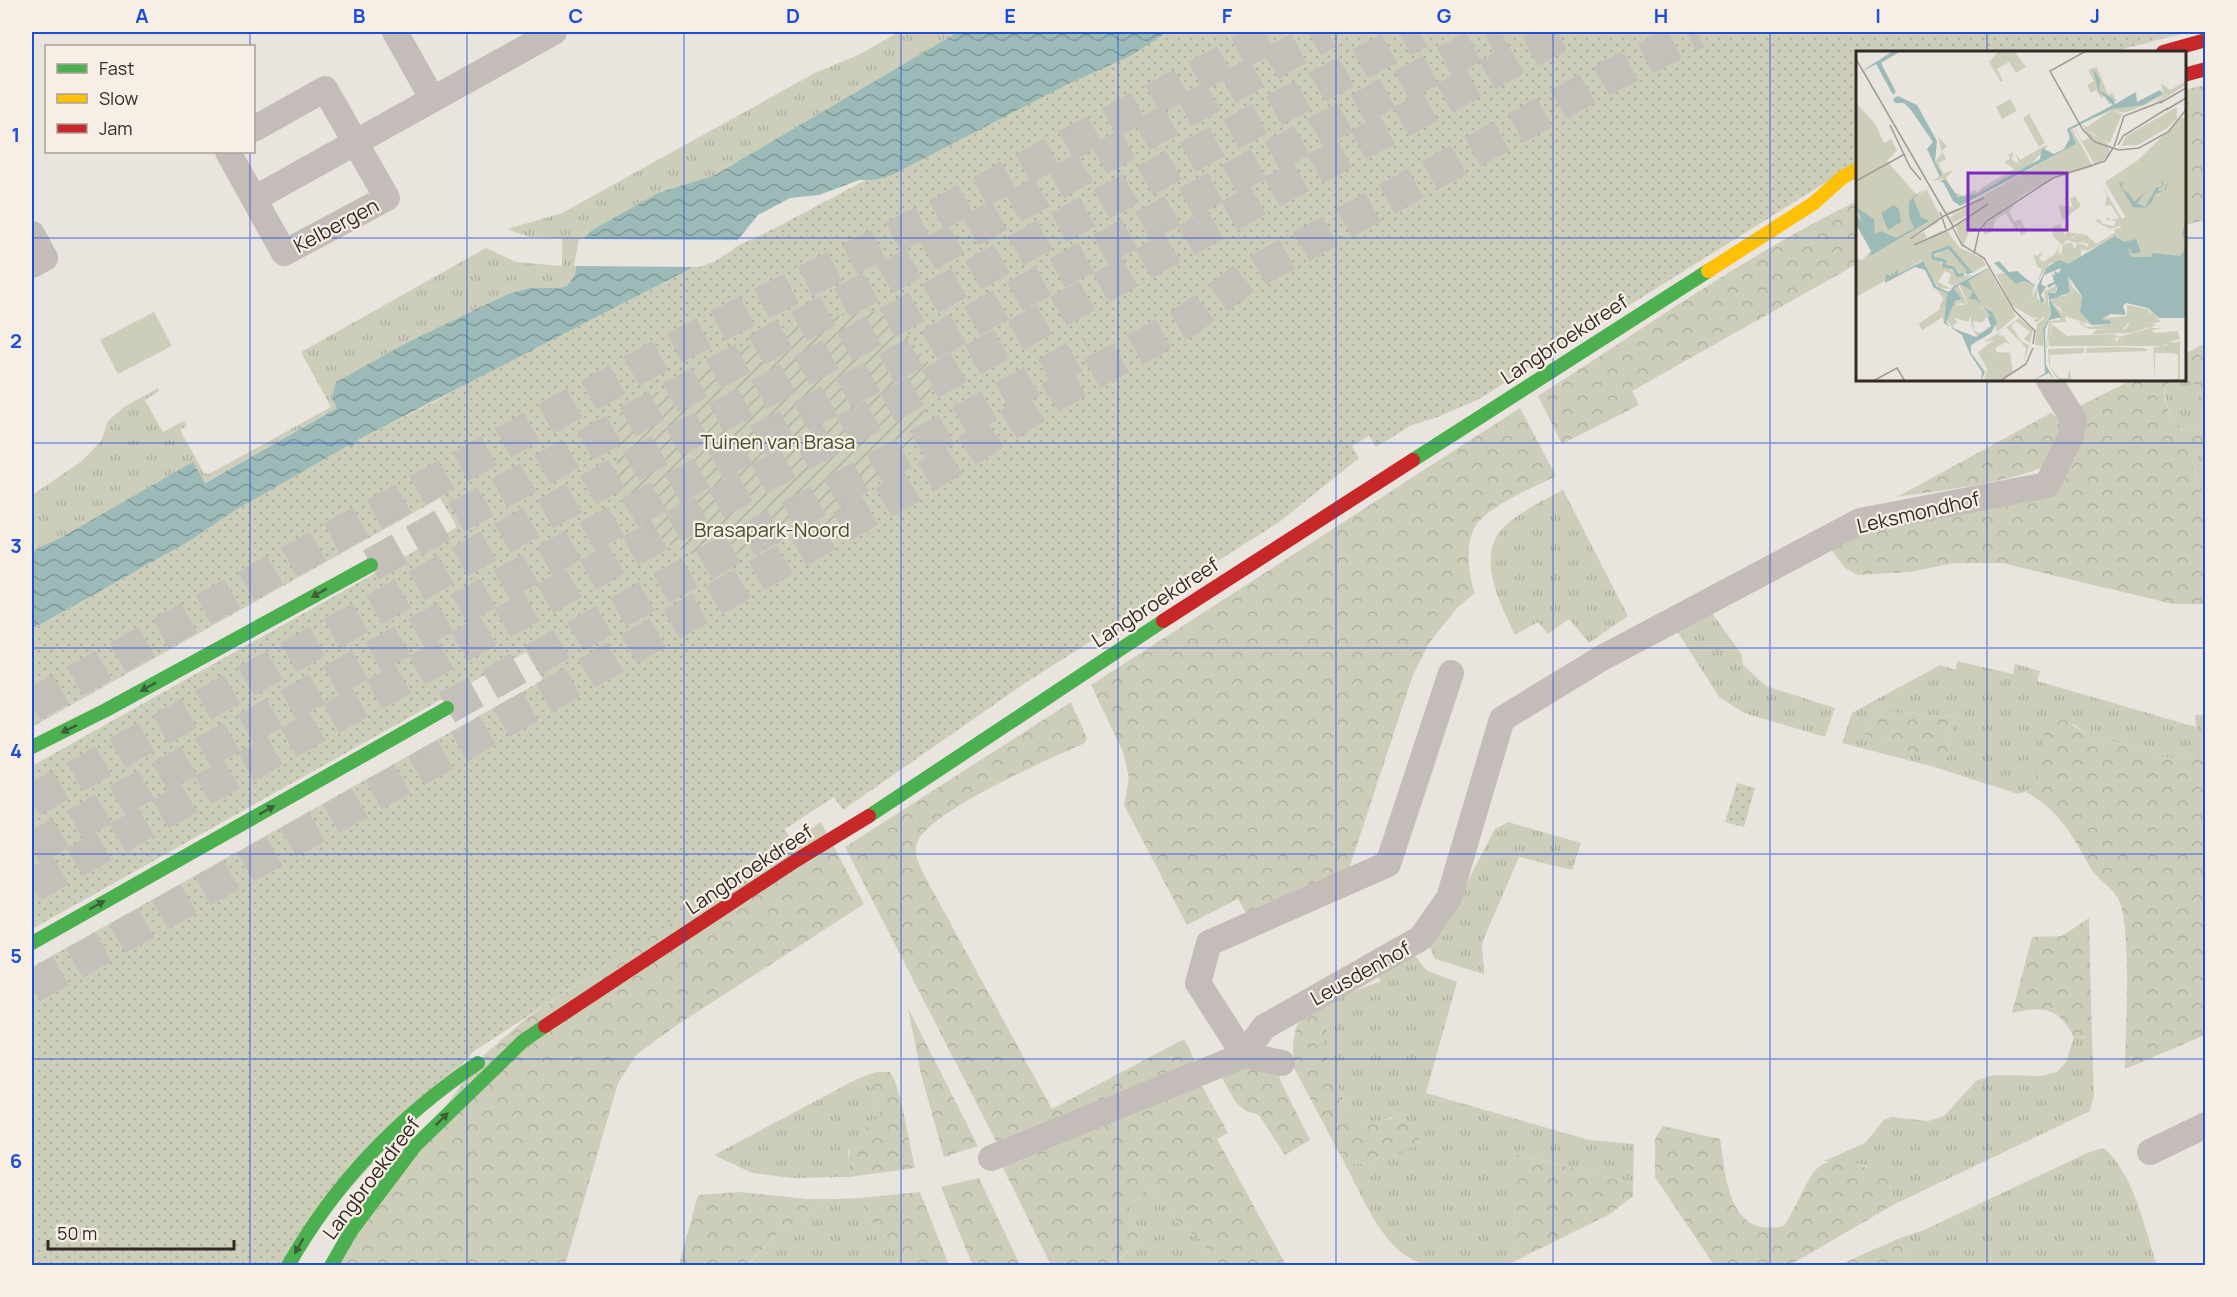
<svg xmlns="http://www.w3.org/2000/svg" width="2237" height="1297" font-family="Manrope,sans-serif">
<defs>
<pattern id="grass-tufts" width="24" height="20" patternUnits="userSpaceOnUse" patternTransform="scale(1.5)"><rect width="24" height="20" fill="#ccceba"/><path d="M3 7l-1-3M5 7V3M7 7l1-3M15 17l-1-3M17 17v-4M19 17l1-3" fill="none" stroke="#b0b1a0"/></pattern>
<pattern id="forest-crowns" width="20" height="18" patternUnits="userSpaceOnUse" patternTransform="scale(1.5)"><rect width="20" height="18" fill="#ccceba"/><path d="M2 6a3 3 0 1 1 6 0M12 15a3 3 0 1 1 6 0" fill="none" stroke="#b0b1a0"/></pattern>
<pattern id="park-dots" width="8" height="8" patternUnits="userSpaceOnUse" patternTransform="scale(1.5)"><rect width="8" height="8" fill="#ccceba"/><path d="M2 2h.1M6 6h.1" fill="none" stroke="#b0b1a0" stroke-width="1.8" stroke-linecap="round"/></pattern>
<pattern id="garden-furrows" width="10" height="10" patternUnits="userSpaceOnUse" patternTransform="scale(1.5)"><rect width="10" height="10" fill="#ccceba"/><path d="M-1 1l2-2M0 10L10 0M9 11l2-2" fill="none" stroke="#b0b1a0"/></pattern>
<pattern id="water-waves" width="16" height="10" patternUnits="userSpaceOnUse" patternTransform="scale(1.5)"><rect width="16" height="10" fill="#9cbbb8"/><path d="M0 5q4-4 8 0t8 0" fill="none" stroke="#809896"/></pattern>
</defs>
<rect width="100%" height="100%" fill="#eae4df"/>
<path fill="url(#grass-tufts)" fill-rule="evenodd" d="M899 32H958L715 175 658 193 592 230 579 243 575 275 567 286 560 288H529L508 294 410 341 336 382 337 408 204 483 193 463 62 537 32 551V495L82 461 101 441 108 421 124 407 158 388 159 391 145 400 163 432 184 421 187 426 180 430 204 473 209 474 331 407 301 352 486 248 516 262 562 266V238L529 237 507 229 562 213 815 73 858 55Z
M2185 377 2193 382 2197 396 2205 399V422L2183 431C2171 416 2163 405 2165 384L2172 380H2184Z
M2205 446V507L2192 461 2197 451Z
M1563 490 1628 616 1589 643 1569 619 1548 634 1538 622 1515 635C1500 603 1473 553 1507 524 1523 510 1544 500 1563 490Z
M1712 613 1742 655 1743 665 1766 686 1835 708 1825 737 1744 713 1719 697 1677 631Z
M1957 661 2013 674 2015 664 2040 671 2037 681 2196 727 2195 715H2205V756L2184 759 2163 757 2133 746 2089 736 2073 724 2044 736C2044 757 2042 789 2018 794L1934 767 1842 743 1852 713 1940 665 1956 670ZM1875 711 1954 717 1945 763 1864 735Z
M1508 822 1581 843 1572 870 1519 857 1482 943 1484 974 1435 959 1428 943 1452 911 1495 829Z
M1413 953 1426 970 1457 982 1426 1093 1589 1140 1634 1144 1633 1184 1514 1153 1515 1261 1505 1266C1484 1266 1445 1270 1427 1265 1384 1255 1364 1199 1345 1164L1381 1163 1393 1117 1361 1127C1348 1110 1319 1059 1324 1036 1326 1030 1330 1026 1331 1019L1325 1002 1381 981 1376 974Z
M2074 1037 2092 1038 2094 1094 2090 1111 1893 1205 1890 1185 1865 1165 1824 1161 1865 1143 1884 1120 1892 1117 1928 1121 1944 1116 1976 1081 1993 1075 2042 1076 2057 1072 2066 1062Z
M855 1080 868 1084 875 1094 880 1114 848 1151 850 1177 791 1178 752 1173 714 1155Z
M2104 1148C2135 1176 2144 1227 2157 1265H1908L1900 1238 1924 1230 2087 1153Z
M1152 1189 1178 1223 1202 1241 1215 1265 1112 1266 1139 1240 1129 1205Z
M860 1198 868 1217 903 1257 906 1265 747 1266 777 1234 831 1199Z"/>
<path fill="url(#forest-crowns)" d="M2205 85V220L2185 225 2184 90Z
M1857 201V264L1632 391 1639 405 1562 444 1538 396C1643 329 1746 255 1857 201Z
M2205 343V399L2197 396 2193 382 2184 377 2185 354Z
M2132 380H2172L2165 385C2162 405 2171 416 2183 431L2205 422V446L2197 451 2192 462 2205 507V604H2173L2002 563H1955L1910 572 1858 575 1845 568 1831 549 1844 540 2068 469 2077 454 2075 408Z
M1520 408 1556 476C1533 488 1491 504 1476 525 1465 541 1468 576 1475 593L1458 607 1429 643 1413 675 1349 869 1254 927 1238 899 1187 925 1124 805 1129 778 1123 752 1091 685Z
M2051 413 2060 420C2061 434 2063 449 2053 460 2032 481 1929 492 1897 497Z
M1071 702 1087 738 1085 743C1053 757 927 812 917 843 913 853 919 863 923 873L1052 1109 1184 1039 1198 1067 1001 1151 845 847Z
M1875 711 1954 717 1945 764 1864 735Z
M2063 719 2089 736 2133 746 2163 757 2184 759 2205 756V1035L2125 1069C2125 1037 2133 920 2117 897 2110 886 2097 879 2090 867 2073 836 2058 809 2026 792 2044 772 2039 751 2046 727Z
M821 822 864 904 677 1025 637 1054 618 1083 565 1265 325 1266 484 1055 528 1017Z
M2089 918 2092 1038 2074 1037C2056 1005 2044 1007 2012 1013L2032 937 2062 936Z
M1325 1002C1340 1023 1322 1027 1325 1046 1330 1076 1343 1104 1362 1127 1384 1119 1399 1113 1420 1126L1418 1144 1381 1163 1345 1164 1294 1068 1293 1045 1296 1027 1310 1010Z
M908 1008 978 1146 944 1157 921 1074Z
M1233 1064 1279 1072 1280 1080 1310 1140 1285 1155 1259 1115 1246 1111 1236 1103 1218 1071Z
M876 1072H890C900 1083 910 1148 915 1168L850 1177C846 1136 854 1142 880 1114L875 1094 868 1084 855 1080Z
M1198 1079 1228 1133 1217 1139 1286 1265H1215L1202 1241 1178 1223 1152 1189 1129 1205 1139 1240 1112 1265H1051L1001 1164Z
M1663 1126 1720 1139C1725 1167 1726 1219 1761 1227 1768 1229 1778 1227 1784 1226 1818 1172 1806 1143 1883 1173L1890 1185 1893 1205 1790 1265H1714L1655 1177V1139Z
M1513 1153 1633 1184V1196L1610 1214 1515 1261Z
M979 1178 1020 1265H973L970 1259 941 1187Z
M739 1192 807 1199H831L777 1234 747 1265H679L698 1195Z
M920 1192 949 1265H906L903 1257 868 1217 860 1198Z
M1900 1238 1908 1265H1839Z"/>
<path fill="url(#park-dots)" d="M1146 32H2189L2111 52H1858L1857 163 1479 399 1438 417 1412 425 1376 447 1369 436 1352 446 1359 458 1278 523 1025 683 843 810 834 797 785 829 793 844 474 1051 281 1265H32V967L543 680 526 652 32 929V766L457 527 440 498 32 727V629L188 542 234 511 347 445H354V442L432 403 557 332 775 228Z
M1737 783 1755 788 1744 827 1725 822Z"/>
<path fill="url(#garden-furrows)" d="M891 309 935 375 914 448 828 531 708 560 648 537 615 490 620 413 720 359 805 320Z"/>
<path fill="#ccceba" d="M154 312 172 346 118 374 100 340Z"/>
<path fill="url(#water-waves)" d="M958 32H1167L1132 55 1066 85 892 175 874 180H859L819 195 790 198 758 215 732 247 354 442V445L347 446 234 511 188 542 32 629V551L62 537 193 462 205 483 337 408 332 398 336 382 410 341 508 294 529 288H560L567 286 575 275 579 243 592 230 658 193 715 175Z"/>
<path fill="#eae4df" d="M579 239 739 240 734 249 714 262 699 267 574 266Z"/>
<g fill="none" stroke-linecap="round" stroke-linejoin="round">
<path stroke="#c5bfba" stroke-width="33" stroke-dasharray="33 16" stroke-linecap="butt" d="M371 565 1328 32
M32 705 672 349 935 216 1279 32
M447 708 1090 349
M32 801 1023 247 1419 32
M32 849 1043 281 1501 32
M32 886 1276 190 1566 32
M32 987 459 747 914 485 1053 396 1188 320 1246 277 1614 74 1697 32"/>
<path stroke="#c3bcb8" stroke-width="26" d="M395 32 432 98
M228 152 284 253 387 198 325 89 254 129
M254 199 554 32
M32 234 45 258 32 265
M1282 1063 1244 1055 1198 983 1209 943 1388 864 1451 673
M2150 1152 2206 1125
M991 1158 1244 1055 1264 1027 1421 938 1449 898 1502 719 1602 658 1860 521 2047 485 2071 436 2074 420 2049 380"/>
<path stroke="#4caf50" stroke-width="14" d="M1413 460 1708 271
M32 747 106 710 371 565
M869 816 1163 621
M32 943 447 708
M288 1266C335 1182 398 1117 478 1063
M331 1266 351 1231 415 1146 523 1041 545 1026"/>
<path stroke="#ffc107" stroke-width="14" d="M1708 271 1814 203 1843 177 1858 169"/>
<path stroke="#c62828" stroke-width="14" d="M2163 52 2206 40
M2184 75 2206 69
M1163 621 1413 460
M545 1026 795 861 869 816"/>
</g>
<defs><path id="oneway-solid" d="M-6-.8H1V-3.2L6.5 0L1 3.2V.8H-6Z" transform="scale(1.5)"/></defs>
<g fill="#3d5f37">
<use href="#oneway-solid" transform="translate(319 593) rotate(151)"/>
<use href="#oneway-solid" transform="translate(148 687) rotate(151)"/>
<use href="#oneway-solid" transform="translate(69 729) rotate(154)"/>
<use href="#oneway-solid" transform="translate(267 810) rotate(-29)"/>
<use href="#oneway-solid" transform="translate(97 905) rotate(-29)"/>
<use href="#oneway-solid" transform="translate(442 1119) rotate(-45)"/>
<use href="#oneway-solid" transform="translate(299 1246) rotate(120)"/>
</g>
<path fill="none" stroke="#1d4ed8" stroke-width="1.5" stroke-opacity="0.55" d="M250 32V46M467 32V1266M684 32V1266M901 32V1266M1118 32V1266M1336 32V1266M1553 32V1266M1770 32V1266M1987 32V52M250 152V1266M32 238H1858M2184 238H2206M1987 380V1266M32 443H2206M32 648H2206M32 854H2206M32 1059H2206"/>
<g text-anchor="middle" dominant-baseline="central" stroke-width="4.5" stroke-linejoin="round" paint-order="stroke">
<g font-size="20" fill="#332a27" stroke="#f7eee5">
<text transform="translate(336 225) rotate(-28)">Kelbergen</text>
<text transform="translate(1564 339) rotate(-33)">Langbroekdreef</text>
<text transform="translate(1918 512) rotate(-13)">Leksmondhof</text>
<text transform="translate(1155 602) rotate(-33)">Langbroekdreef</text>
<text transform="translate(749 869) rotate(-33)">Langbroekdreef</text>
<text transform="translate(1360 973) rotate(-29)">Leusdenhof</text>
<text transform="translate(371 1178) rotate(-53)">Langbroekdreef</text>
</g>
<g font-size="20" fill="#444f2d" stroke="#f7eee5">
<text x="778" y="441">Tuinen van Brasa</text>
<text x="772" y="529">Brasapark-Noord</text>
</g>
</g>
<g transform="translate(1856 51)">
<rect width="330" height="330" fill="#eae4df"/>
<path d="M143 0H158L170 16 160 22 153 11 141 18 147 30 145 31 133 11ZM330 30V34L306 49 268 64 255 93 268 64 298 52 312 42 292 53 268 62 255 59 266 63 254 92 240 85 237 84 226 74 231 76 257 58 294 51 307 43 305 32 314 39ZM154 48 161 60 146 68 140 56ZM173 63 189 92 183 96 167 67ZM224 76 220 79 226 90 233 87 227 76 252 92 254 105 239 114 219 79ZM82 86 91 95 86 100 90 108 82 112 88 123 98 118 90 127 98 141 107 145 119 139 121 142 125 137 158 118 148 111 154 108 152 104 157 101 156 109 163 113 159 101 164 109 190 94 192 95 174 114 121 143 106 147 99 144 89 128 77 130 86 123 79 111 86 102ZM204 173 210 186V181L218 188 217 181 219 185 226 182V191H222L229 200 225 199V205L212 213 194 212 181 231 186 218 181 216 177 202 180 205 187 201 183 208 187 211 198 204 204 194 201 204 203 201 205 205 207 194 215 191 219 198 221 192 211 189 206 194 197 185 196 176ZM150 222 162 233 169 230 179 233 175 248 181 236V247L187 252 190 251 188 240 200 235V241L192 242V251L191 247 195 261 187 278V295L179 294 181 273 189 267 170 256 187 266 180 272 178 269 183 266 177 267 155 254 140 223ZM213 225 216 236 226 245 224 261 236 274 209 265 210 271 195 272 194 285 201 290 249 291 260 287 261 294 262 287 267 291H317L309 295H193L192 284 191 297H190L193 270 204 269 197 253 207 263 204 257 208 250 218 248 216 238 213 244H206L214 241ZM102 234 111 253 103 252 93 262 102 271 97 274 99 279 90 269 93 259 99 250 106 249 98 239ZM80 238 91 242 88 273 87 266 66 279 63 273 58 276 83 259 87 247ZM286 262H297L305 271 291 273 293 276 275 282 236 283 240 279 270 278 277 266ZM163 267 177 279 174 292 168 288 174 281 160 270 155 275 165 290 173 294 168 312 170 297 150 276ZM146 280 142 284 148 285 155 295 150 291 139 297 141 301 154 302 157 322 141 330H128L131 318 122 301 138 289 128 291ZM139 305 144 322 138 326 128 309ZM324 290V330H311L322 327V303L312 302H299V330L297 297ZM260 296 289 297 292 300 230 302 231 297ZM228 297V302L194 304V315L203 327H212L213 317 216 329 233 330 202 329 193 314 192 298Z" fill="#ccceba" fill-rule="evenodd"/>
<path d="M249 131 273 163 263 185 231 200 223 195 225 192 232 196 233 189V193L226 191 223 183 212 187 210 181 231 184 240 193 265 178V175L262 169 264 175 254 178 239 170 243 168 247 173 258 175 260 170 250 169 251 166 254 169 263 167 255 154 249 155 251 145 245 133 266 168 270 166ZM219 145 225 155 206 169 203 154 217 156 214 148ZM159 153 153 160 158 171 164 168 171 181 164 185 165 177 163 175 160 180 150 162 140 168 136 180 128 184V174ZM74 202 102 225 117 224 98 235 92 232 95 223 89 220 82 231 96 238 83 237 65 210ZM104 234 135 266 131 265 126 272 117 270 118 279 123 282 132 278 121 285 118 280 115 273V265L112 271 92 265 98 255 112 253ZM217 237 221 241 218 248 209 250 204 257 194 251 199 246 212 244ZM271 254 292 258 296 264 279 265 266 279 233 278 224 273 225 270 231 276 254 273 247 267 271 265ZM293 272 300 273 295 277H305L295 280 300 282 322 280 324 288 309 292 267 291 261 286 249 291H202L194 286 196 273 211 285 258 283 263 286 294 277 289 274Z" fill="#ccceba"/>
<path d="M241 16 252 44 256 42 261 50 253 53 248 45 245 47 240 39 235 42 231 34 238 30 232 19ZM0 52 20 74 28 92 35 88 41 99 31 110 58 141 63 144 71 139 84 165 81 172 49 190 68 181 71 186 53 198 85 180 92 181 104 197 126 207 130 214 116 222 91 195 42 223 41 219 36 226 0 246V208L6 209 15 200 0 173ZM326 66 330 69V207H273L258 178 265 177 263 171 270 166 249 131 282 109ZM216 78 237 116 201 125 172 141 132 169 123 181H113L108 193 111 196 106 194 99 174 136 151 97 172 94 166 132 144 97 163 88 162 104 157 220 93 214 81ZM132 217 160 265 141 281 134 259 112 249 103 234Z" fill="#ccceba"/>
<path d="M93 196 114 221 102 224 97 217 88 215 89 209 77 206ZM139 304 145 322 137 326 128 309Z" fill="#ccceba"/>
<path d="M321 56V68L311 77 282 94 265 95 270 85ZM7 74 27 110 9 120 0 105V78ZM31 117 43 141 29 150 13 128Z" fill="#ccceba"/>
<path d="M37 0H45L25 12 40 41 37 44 20 13 0 24ZM237 18 244 29 243 39 257 48 259 53 280 41 281 51 304 39 307 43 287 54 257 58 229 71 214 79 220 93 104 155 97 150 87 131H83L89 128 102 146 121 143 184 108 186 97 198 103 208 98 214 87 211 78 257 54 242 39ZM42 45 61 54 81 90 79 111 86 123 84 126 71 98 77 91 55 59 48 52H39L37 48ZM304 128 308 133 307 136 303 137 302 140H308L312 130 310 139 299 143 296 151 289 157 277 156 263 133 267 130 266 137 274 144 285 138 274 144 278 151 290 140 281 152 289 156 300 137 307 135ZM73 136 57 147 65 166 73 170 14 205 15 200 0 173V165L7 172 0 156 18 168 19 183 25 180 40 187 58 177 53 165V151L58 145ZM38 154 43 158 45 171 32 179 25 162ZM330 171V267H303L292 257 270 252 267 255 270 264 255 263 246 268 255 270 254 273 236 274 224 261 226 245 212 225 214 241 194 249 205 266 193 269 189 279 190 314 199 330 193 322 176 330 189 322 187 278 195 263 192 242H200L201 237 199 233 192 237 191 234 198 231 196 222 199 225 198 220 203 222 205 217 188 224 185 233 190 236 185 244 189 250 185 252 181 236 191 216 203 209 212 213 259 185 268 191 280 188 285 201 277 203 272 196 274 203 270 201 277 206H295L296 202 324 205 330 197 326 182ZM67 210 81 236 93 241 98 235 136 215 112 230 126 255 136 261 141 271 135 282 115 294V302L129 321 125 330 126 321 114 303 106 284 88 272 91 242 78 237 69 219 59 216 29 232 30 223 36 226 35 221 38 224 41 218 42 223ZM104 233 117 240 113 248 121 249 135 266 131 265 135 275 120 286 94 276 90 271 99 250 106 248 98 238ZM143 210 153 221 161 220 178 234 169 230 160 233 138 212Z" fill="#9cbbb8" fill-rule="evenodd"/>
<path fill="none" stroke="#9cbbb8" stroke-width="3" d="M108 223 102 225 97 217 88 215 89 210 77 207V202L93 196 114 221 110 222"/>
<path fill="none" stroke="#a19a95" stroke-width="1.5" d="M230 0 194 20 227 79 239 91 263 99 283 97 312 81 330 59M0 8 97 175M304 52 330 37M310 59 330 47M34 74 54 116 65 129M262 94 267 85 312 57M258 96 268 65 307 50M0 130 49 103M84 161 90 178M96 175 106 194 128 207 158 259 179 280 177 293M54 188 88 165 128 147M58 194 94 178 132 153M118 203 123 180 131 170 197 127 249 110 257 97M17 330 41 317 49 330M144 330 170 313 177 297"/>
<path fill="#7b2cbf" fill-opacity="0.15" stroke="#7b2cbf" stroke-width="3" d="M112 122H211V179H112Z"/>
<rect width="330" height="330" fill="none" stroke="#332a27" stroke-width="3"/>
</g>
<rect width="2237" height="1297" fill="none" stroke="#f7eee5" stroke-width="66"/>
<rect x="45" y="45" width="210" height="108" fill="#f7eee5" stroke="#a9a099" stroke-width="1.5"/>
<rect x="57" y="64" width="30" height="9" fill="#4caf50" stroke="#a9a099" stroke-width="1.5"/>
<text x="99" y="75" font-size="18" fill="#332a27">Fast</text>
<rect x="57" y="94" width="30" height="9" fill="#ffc107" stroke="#a9a099" stroke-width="1.5"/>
<text x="99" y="105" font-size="18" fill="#332a27">Slow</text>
<rect x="57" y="124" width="30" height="9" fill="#c62828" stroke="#a9a099" stroke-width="1.5"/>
<text x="99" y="135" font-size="18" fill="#332a27">Jam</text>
<path d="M48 1240v9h186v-9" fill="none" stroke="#332a27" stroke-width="3"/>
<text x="57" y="1240" font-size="18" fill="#332a27" stroke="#f7eee5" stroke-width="4.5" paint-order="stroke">50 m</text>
<rect x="33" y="33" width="2171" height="1231" fill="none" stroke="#1d4ed8" stroke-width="2"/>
<g font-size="20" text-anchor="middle" font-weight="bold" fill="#1d4ed8">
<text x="142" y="23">A</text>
<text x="359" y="23">B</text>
<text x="576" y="23">C</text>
<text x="793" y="23">D</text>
<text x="1010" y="23">E</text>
<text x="1227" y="23">F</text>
<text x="1444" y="23">G</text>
<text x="1661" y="23">H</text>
<text x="1878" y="23">I</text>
<text x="2095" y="23">J</text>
<text x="16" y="142">1</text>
<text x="16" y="348">2</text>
<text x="16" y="553">3</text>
<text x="16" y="758">4</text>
<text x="16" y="963">5</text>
<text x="16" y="1168">6</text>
</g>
</svg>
